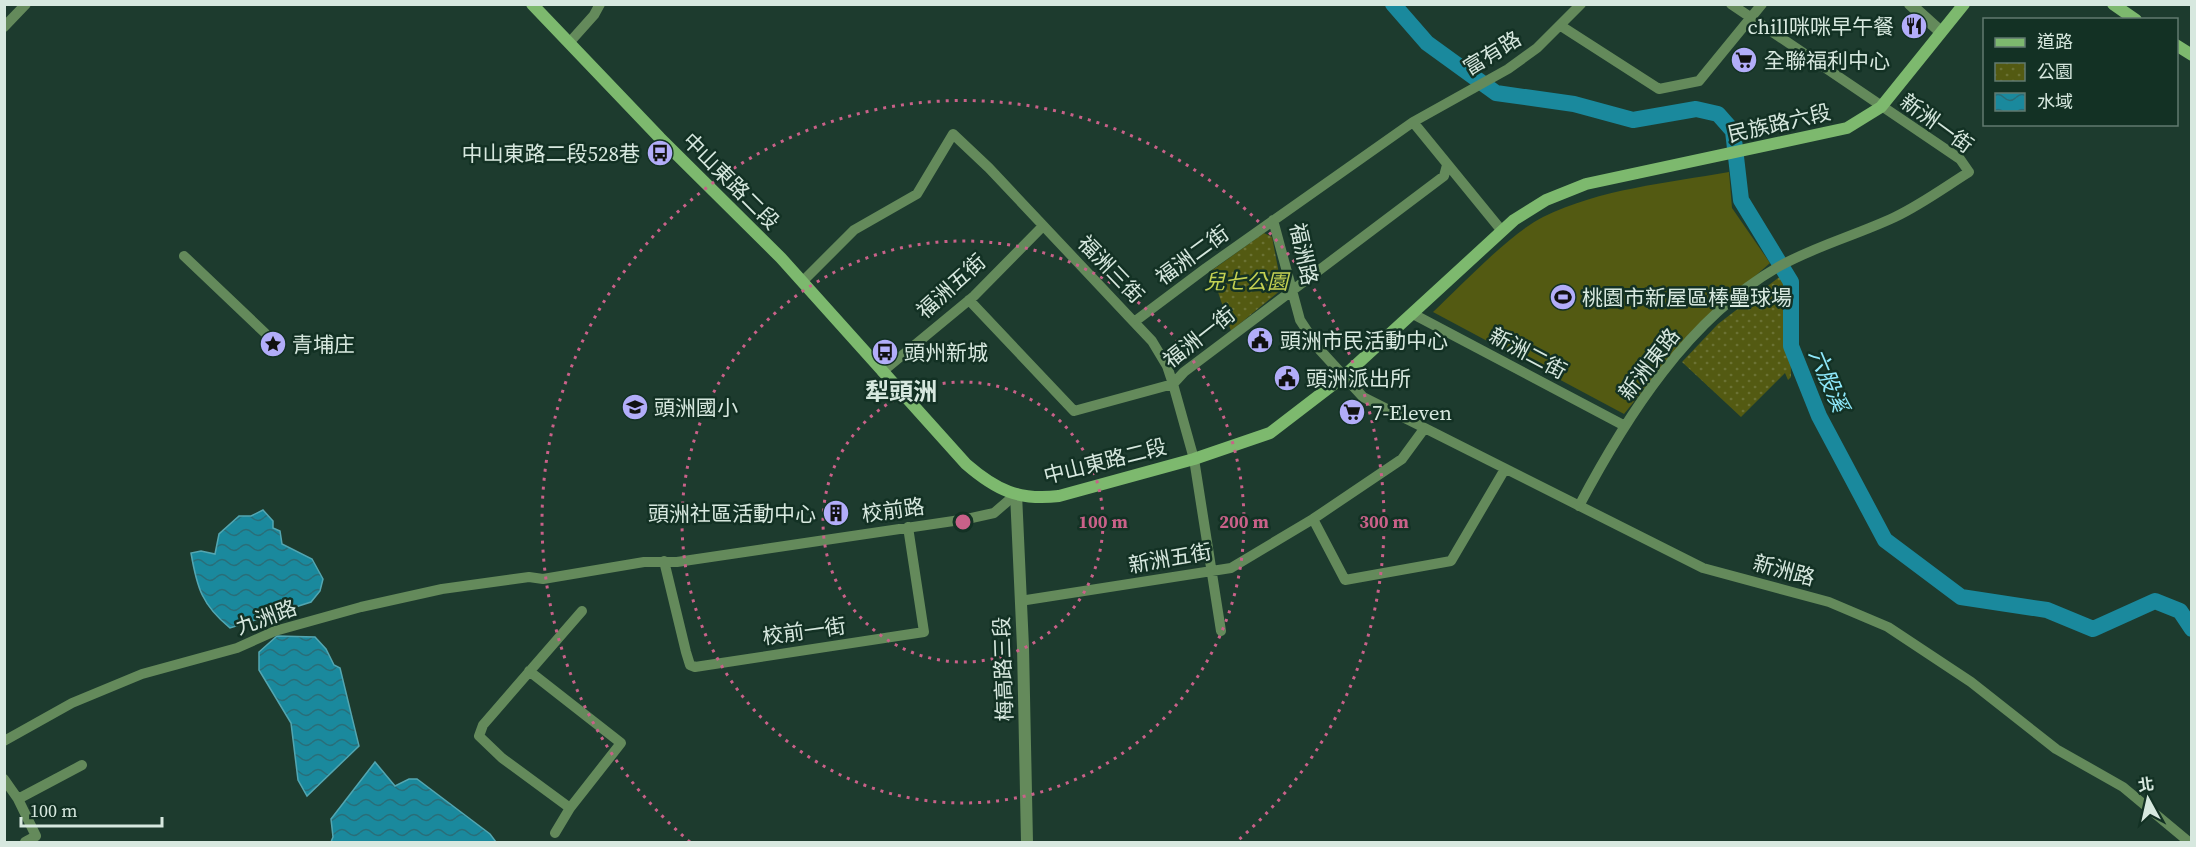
<svg xmlns="http://www.w3.org/2000/svg" width="2196" height="847" font-family="'Source Serif 4','Noto Sans TC',serif">
<defs>
<pattern id="park-dots" width="8" height="8" patternUnits="userSpaceOnUse" patternTransform="scale(1.5)"><rect width="8" height="8" fill="#535a12"/><path d="M2 2h.1M6 6h.1" fill="none" stroke="#6b7234" stroke-width="1.8" stroke-linecap="round"/></pattern>
<pattern id="water-waves" width="16" height="10" patternUnits="userSpaceOnUse" patternTransform="scale(1.5)"><rect width="16" height="10" fill="#1a899d"/><path d="M0 5q4-4 8 0t8 0" fill="none" stroke="#296e79"/></pattern>
</defs>
<rect width="100%" height="100%" fill="#1d3b2e"/>
<path fill="#535a12" d="M1729 172 1732 208 1770 263 1688 335 1624 414 1433 312C1462 285 1509 234 1543 217 1600 189 1667 183 1729 172Z"/>
<path fill="url(#park-dots)" d="M1264 233 1272 237 1282 289 1231 331 1211 271Z
M1782 275 1789 293 1791 377 1788 380 1785 373 1741 417 1682 362 1718 324Z"/>
<path fill="url(#water-waves)" stroke="#53a6b1" stroke-width="1.5" d="M263 510 273 521V528L280 531 282 544 312 559 323 579 320 591 311 602 230 628C202 605 197 588 191 553L201 551 215 554 219 534 239 516H251Z
M277 636 315 637 326 649 334 665 340 668 359 746 307 796 298 780 291 723 259 670V652Z
M375 762 395 786 409 779H417L490 834 496 842H331L333 837 331 819Z"/>
<g fill="none" stroke-linecap="round" stroke-linejoin="round">
<path stroke="#1a899d" stroke-width="16" d="M1393 4 1427 43 1496 93 1574 104 1633 120 1696 109 1718 114 1733 131 1741 200 1791 282V346L1819 416 1885 540 1961 597 2047 610 2093 629 2155 601 2180 611 2192 629"/>
<path stroke="#648a5b" stroke-width="10" d="M1561 26 1659 89 1699 81 1762 4
M4 27 26 4
M569 43 594 15 600 4
M1413 122 1502 231
M1273 220 1300 320 1319 349 1363 397 1703 568 1829 602 1888 627 1971 682 2056 749 2123 787 2189 842
M184 256 265 333
M803 281 854 230 917 194 953 134 989 168 1134 322 1152 341 1167 366 1173 384 1194 459 1221 631
M969 300 1074 411 1173 384 1184 372 1444 176 1447 165
M1413 314 1625 426
M1134 322 1206 268 1413 122 1508 69 1537 48 1581 4
M882 372 974 296 1043 226
M1579 506C1626 417 1688 319 1778 267 1815 246 1857 235 1895 217 1922 204 1945 187 1969 172L1960 159 1731 4
M1313 519 1345 580 1451 561 1505 469
M664 561 686 652 690 665 695 667 924 632 908 527
M1020 601 1231 568 1313 519 1402 459 1424 429
M529 671 621 743 570 808 555 833
M4 741 72 703 142 674 237 648 275 631 361 607 442 589 529 577 543 579 644 562H677L967 519 994 513 1016 494
M4 779 18 799 36 836 25 842
M18 799 82 765
M570 808 502 758 479 736 483 725 582 611"/>
<path stroke="#648a5b" stroke-width="12" d="M1910 4 1941 32
M1016 494 1023 647 1027 842"/>
<path stroke="#7db96e" stroke-width="12" d="M532 4 660 138 781 258 966 464C996 490 1019 501 1059 496L1194 459 1270 433 1343 377 1514 220 1546 200 1586 184 1847 128 1881 107 1964 4
M2113 4 2136 20
M2176 45 2192 55"/>
</g>
<g fill="none" stroke="#c96189" stroke-width="3" stroke-dasharray="3 6">
<circle cx="963" cy="522" r="140"/>
<circle cx="963" cy="522" r="281"/>
<path d="M690 842A421 421 0 1 1 1236 842"/>
</g>
<defs>
<symbol id="restaurant-disc" viewBox="-11 -11 22 22"><circle r="9.5" fill="#b2adf9" stroke="#133124"/><path d="M-5-6h1v4h1v-4h1v4h1v-4h1v5L-1.5 .5V6h-2V.5L-5-1ZM5-6V6H3V1.5H1.5Q1.5-4 5-6Z" fill="#111"/></symbol>
<symbol id="supermarket-disc" viewBox="-11 -11 22 22"><circle r="9.5" fill="#b2adf9" stroke="#133124"/><path d="M-6-5.5h2.5l.6 2H6L4.5 2H-2.5L-4.4-4H-6ZM-1.5 3.2a1.3 1.3 0 1 0 .1 0ZM3 3.2a1.3 1.3 0 1 0 .1 0Z" fill="#111"/></symbol>
<symbol id="bus-disc" viewBox="-11 -11 22 22"><circle r="9.5" fill="#b2adf9" stroke="#133124"/><path d="M-5-6H5V4H4V6H2V4H-2V6H-4V4H-5ZM-3.5-4V0h7V-4ZM-3.5 1.2v1.5H-2V1.2ZM2 1.2v1.5H3.5V1.2Z" fill="#111"/></symbol>
<symbol id="stadium-disc" viewBox="-11 -11 22 22"><circle r="9.5" fill="#b2adf9" stroke="#133124"/><path d="M0-5a6.5 5 0 1 0 0 10a6.5 5 0 1 0 0-10ZM-3.5-1.8h7v3.6h-7Z" fill="#111"/></symbol>
<symbol id="civic-disc" viewBox="-11 -11 22 22"><circle r="9.5" fill="#b2adf9" stroke="#133124"/><path d="M-.6-6.5H3V-4.5H.6V-3L4-1V1h2V6H-6V1h2V-1L-.6-3ZM-1.2 2.5V6h2.4V2.5Z" fill="#111"/></symbol>
<symbol id="sight-disc" viewBox="-11 -11 22 22"><circle r="9.5" fill="#b2adf9" stroke="#133124"/><path d="M0-6L1.8-2.2L6-1.7L2.9 1.2L3.7 5.4L0 3.3L-3.7 5.4L-2.9 1.2L-6-1.7L-1.8-2.2Z" fill="#111"/></symbol>
<symbol id="school-disc" viewBox="-11 -11 22 22"><circle r="9.5" fill="#b2adf9" stroke="#133124"/><path d="M0-5L7-2L0 1L-7-2ZM-4 1L0 2.5L4 1V4Q0 6-4 4Z" fill="#111"/></symbol>
<symbol id="building-disc" viewBox="-11 -11 22 22"><circle r="9.5" fill="#b2adf9" stroke="#133124"/><path d="M-4-6H4V6H1V3H-1V6H-4ZM-2.5-4.3h1.7v1.8h-1.7ZM.8-4.3h1.7v1.8H.8ZM-2.5-1h1.7V.8h-1.7ZM.8-1h1.7V.8H.8Z" fill="#111"/></symbol>
</defs>
<g fill-rule="evenodd">
<use href="#restaurant-disc" x="1899" y="11" width="30" height="30"/>
<use href="#supermarket-disc" x="1729" y="45" width="30" height="30"/>
<use href="#bus-disc" x="645" y="138" width="30" height="30"/>
<use href="#stadium-disc" x="1548" y="282" width="30" height="30"/>
<use href="#civic-disc" x="1245" y="325" width="30" height="30"/>
<use href="#sight-disc" x="258" y="329" width="30" height="30"/>
<use href="#bus-disc" x="870" y="337" width="30" height="30"/>
<use href="#civic-disc" x="1272" y="363" width="30" height="30"/>
<use href="#school-disc" x="620" y="392" width="30" height="30"/>
<use href="#supermarket-disc" x="1337" y="397" width="30" height="30"/>
<use href="#building-disc" x="821" y="498" width="30" height="30"/>
</g>
<g text-anchor="middle" dominant-baseline="central" stroke-width="5" stroke-linejoin="round" paint-order="stroke">
<g font-size="21" fill="#d7e8df" stroke="#133124" text-anchor="start">
<text x="1894" y="26" text-anchor="end">chill咪咪早午餐</text>
<text x="1764" y="60">全聯福利中心</text>
<text x="640" y="153" text-anchor="end">中山東路二段528巷</text>
<text x="1582" y="297">桃園市新屋區棒壘球場</text>
<text x="1280" y="340">頭洲市民活動中心</text>
<text x="292" y="344">青埔庄</text>
<text x="904" y="352">頭州新城</text>
<text x="1306" y="378">頭洲派出所</text>
<text x="654" y="407">頭洲國小</text>
<text x="1372" y="412">7-Eleven</text>
<text x="816" y="513" text-anchor="end">頭洲社區活動中心</text>
</g>
<g font-size="21" fill="#d7e8df" stroke="#133124">
<text transform="translate(1492 53) rotate(-32)">富有路</text>
<text transform="translate(1779 123) rotate(-13)">民族路六段</text>
<text transform="translate(1937 123) rotate(36)">新洲一街</text>
<text transform="translate(731 181) rotate(45)">中山東路二段</text>
<text transform="translate(1304 254) rotate(78)">福洲路</text>
<text transform="translate(1192 255) rotate(-36)">福洲二街</text>
<text transform="translate(1111 269) rotate(46)">福洲三街</text>
<text transform="translate(951 286) rotate(-42)">福洲五街</text>
<text transform="translate(1199 337) rotate(-38)">福洲一街</text>
<text transform="translate(1528 353) rotate(28)">新洲二街</text>
<text transform="translate(1649 364) rotate(-52)">新洲東路</text>
<text transform="translate(1105 461) rotate(-14)">中山東路二段</text>
<text transform="translate(893 510) rotate(-8)">校前路</text>
<text transform="translate(1170 558) rotate(-10)">新洲五街</text>
<text transform="translate(1784 570) rotate(15)">新洲路</text>
<text transform="translate(266 617) rotate(-20)">九洲路</text>
<text transform="translate(804 631) rotate(-8)">校前一街</text>
<text transform="translate(1003 669) rotate(-92)">梅高路三段</text>
</g>
<g font-size="21" font-style="italic" fill="#c4d152" stroke="#133124">
<text x="1246" y="281">兒七公園</text>
</g>
<g font-size="22" font-style="italic" fill="#8ee8fb" stroke="#133124">
<text transform="translate(1829 380) rotate(67)">六股溪</text>
</g>
<g font-size="24" font-weight="bold" fill="#d7e8df" stroke="#133124">
<text x="901" y="391">犁頭洲</text>
</g>
</g>
<circle cx="963" cy="522" r="9" fill="#c96189" stroke="#133124" stroke-width="3"/>
<g font-size="18" text-anchor="middle" font-weight="bold" fill="#c96189" stroke="#133124" stroke-width="5" stroke-linejoin="round" paint-order="stroke">
<text x="1103" y="528">100 m</text>
<text x="1244" y="528">200 m</text>
<text x="1384" y="528">300 m</text>
</g>
<rect width="2196" height="847" fill="none" stroke="#d7e8df" stroke-width="12"/>
<rect x="1983" y="18" width="195" height="108" fill="#133124" stroke="#617a6f" stroke-width="1.5"/>
<rect x="1995" y="38" width="30" height="9" fill="#7db96e" stroke="#617a6f" stroke-width="1.5"/>
<text x="2037" y="48" font-size="18" fill="#d7e8df">道路</text>
<rect x="1995" y="63" width="30" height="18" fill="url(#park-dots)" stroke="#617a6f" stroke-width="1.5"/>
<text x="2037" y="78" font-size="18" fill="#d7e8df">公園</text>
<rect x="1995" y="93" width="30" height="18" fill="url(#water-waves)" stroke="#617a6f" stroke-width="1.5"/>
<text x="2037" y="108" font-size="18" fill="#d7e8df">水域</text>
<g transform="translate(2148 799) rotate(352)" stroke="#133124" stroke-width="4.5" paint-order="stroke">
<path d="M0-4.5L10 22L0 15L-10 22Z" fill="#d7e8df"/>
<text y="-9" font-size="16" font-weight="bold" text-anchor="middle" fill="#d7e8df">北</text>
</g>
<path d="M21 817v9h141v-9" fill="none" stroke="#d7e8df" stroke-width="3"/>
<text x="30" y="817" font-size="18" fill="#d7e8df" stroke="#133124" stroke-width="4.5" paint-order="stroke">100 m</text>
</svg>
